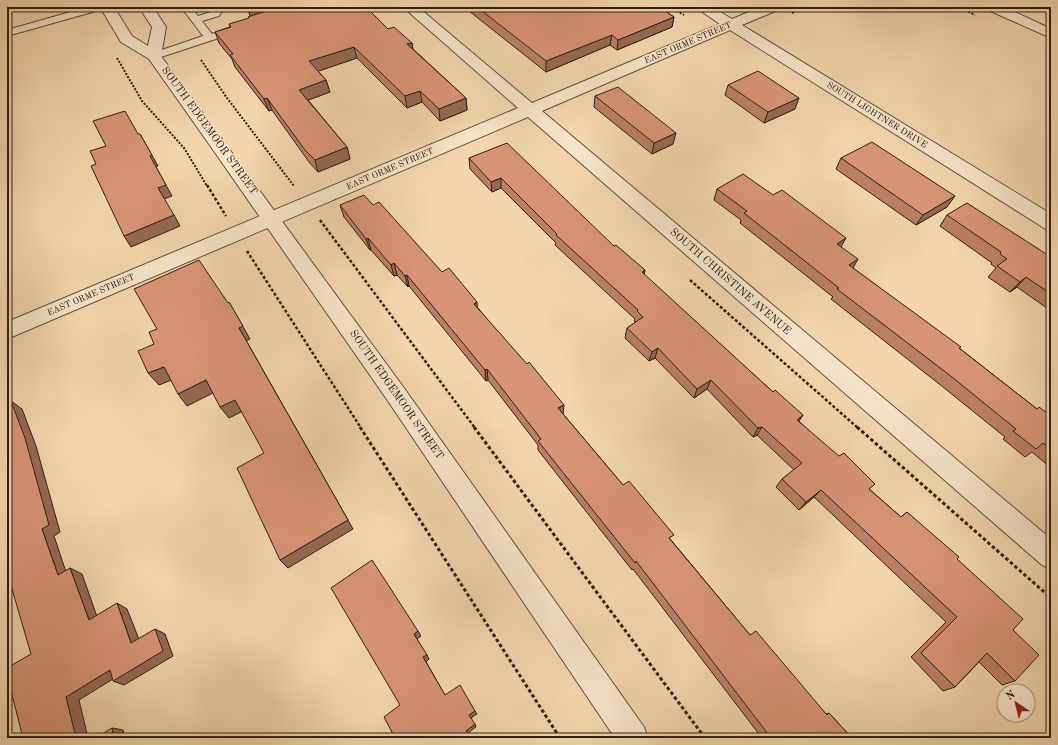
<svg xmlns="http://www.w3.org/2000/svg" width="1058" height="745" font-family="'Old Standard TT',serif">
<rect width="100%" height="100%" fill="#f3d6ad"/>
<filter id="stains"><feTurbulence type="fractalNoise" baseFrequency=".005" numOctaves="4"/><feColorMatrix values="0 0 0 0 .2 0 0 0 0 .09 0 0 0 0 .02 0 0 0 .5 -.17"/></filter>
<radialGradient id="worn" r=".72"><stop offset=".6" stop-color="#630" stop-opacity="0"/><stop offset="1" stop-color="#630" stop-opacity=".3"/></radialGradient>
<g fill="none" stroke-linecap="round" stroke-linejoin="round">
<defs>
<path id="service" d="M88 7H104L103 9 7 36V30Z
M181 7H191L198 16 211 12 214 7H224L219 16 202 21 212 34 236 26 241 29 240 31 158 58H150L149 56 150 54 203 36Z"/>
<path id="minor" d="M403 7H418L532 103 720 24 695 7H712L732 19 761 7H780L778 10 742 25 1051 214V230L1044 228 730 30 542 111 1051 539V569L1042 565 528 117 7 339V322L518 108Z
M986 7H1004L1051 29V38L988 10Z"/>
<path id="tertiary" d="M100 7H114L132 36 148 46 152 27 139 7H153L166 27 161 56 404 388 644 727 648 738H615L388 401 209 144 149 59 121 42Z"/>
</defs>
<use href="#service" stroke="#5e4e3b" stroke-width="2"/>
<use href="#minor" stroke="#5e4e3b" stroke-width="2"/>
<use href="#tertiary" stroke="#5e4e3b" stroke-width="2"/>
<path stroke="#2d2015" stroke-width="2" stroke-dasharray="2 1.5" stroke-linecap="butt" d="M671 7 684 15
M959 7 975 15
M792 13 806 7
M117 58 142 101 184 148 207 186
M201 60 227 98 294 186"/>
<path stroke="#2d2015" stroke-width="2.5" stroke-dasharray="3 2" stroke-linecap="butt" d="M207 185 226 216
M320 220 475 428
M247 251 361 428
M690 280 858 428"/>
<path stroke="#2d2015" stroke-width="3" stroke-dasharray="3.5 2.5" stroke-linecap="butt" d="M360 427 560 738
M474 427 705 738
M857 427 1051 598"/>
<use href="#service" fill="#f7e4ca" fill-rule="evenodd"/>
<use href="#minor" fill="#f7e4ca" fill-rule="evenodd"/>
<use href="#tertiary" fill="#f7e4ca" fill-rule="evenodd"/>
</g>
<path fill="#ba7f65" stroke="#2d2015" d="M464 7H659L674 17 672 27 617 50 610 45 546 72Z
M229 24 388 29 412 43 413 49 466 98 467 110 440 121 422 102 407 108 357 58 318 71 326 80 330 92 308 100 347 147 350 159 318 172 309 162 272 110 269 111 235 67 232 59 219 43 215 32 230 27Z
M728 85 795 109 764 123 725 95Z
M595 96 673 144 652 154 594 107Z
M469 158 614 246 645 270 644 275 773 392 803 415 799 421 869 489 901 517 907 512 957 559 1013 630 1015 681 1002 685 979 662 955 687 943 691 911 657 946 622 814 497 799 510 776 487 782 479 794 470 757 435 753 437 707 389 694 398 655 358 649 361 625 338 627 328 636 322 634 321 635 319 555 245 556 243 501 188 492 192 470 169Z
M841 158 947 207 916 225 836 169Z
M717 189 841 247 853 268 959 348 1037 409 1051 416V468L1032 452 1025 457 1003 439 1005 437 943 387 831 299 833 297 740 223 741 220 714 200Z
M340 205H373L442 272 478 308 563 414 623 485 671 540 750 635 826 714 829 713 852 738H762L633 569 632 570 538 450V445L488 380 486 381 409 286 408 287 397 275 394 276 371 250H370L344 217Z
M947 215 1051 257V311L1017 287 1010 292 988 277 996 268 991 264 992 263 940 226Z"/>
<path fill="#976853" stroke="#2d2015" d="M247 7H287L251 19Z
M674 17 672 27 617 50 618 40Z
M612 35 610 45 546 72V61Z
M412 43 413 54 407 44Z
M354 47 357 58 313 73 309 61Z
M326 80 330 92 303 102 299 90Z
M420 91 422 102 407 108 405 96Z
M267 98 272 110 269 111 264 99Z
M466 98 467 110 440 121 439 109Z
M799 98 795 109 764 123 768 112Z
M676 133 673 144 652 154 654 143Z
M140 134 158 166 156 167 172 196 164 199 158 188Z
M347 147 350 159 318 172 315 160Z
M501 178V188L492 192 491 182Z
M955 196 947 207 916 225 923 215Z
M174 215 180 226 131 247 124 236Z
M368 238 371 250H370L366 239Z
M846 238 840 249 837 244Z
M858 259 852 270 849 265Z
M394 263 397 275 394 276 391 265Z
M645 270 643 280 642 272Z
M407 275 409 286 408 287 405 276Z
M1026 277 1017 287 1010 292 1020 282Z
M229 302 250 339 246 341 353 529 288 568 280 560 348 520 239 328Z
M477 302 478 314 474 304Z
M658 348 655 358 649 361 652 352Z
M164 367 174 379 159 385 148 373Z
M487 369 488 380 486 381 485 370Z
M206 380 215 392 187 406 178 394Z
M711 380 707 389 694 398 697 389Z
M235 400 243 411 229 418 220 407Z
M11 401 22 409 36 446 60 532 54 536 69 581 58 575 42 529Z
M564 405 563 415 558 408Z
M803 415 797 424V420Z
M762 427 757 435 753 437 758 428Z
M821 490 814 497 799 510 806 502Z
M70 568 82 574 100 625 89 620Z
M7 572 20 578 7 585Z
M117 603 127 609 142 647 131 643Z
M155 629 165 634 173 656 124 685 113 681Z
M418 631 421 636 417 639 414 634Z
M427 655 429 659 426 662 447 699 423 657Z
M110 670 121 674 79 700 88 738H76L66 697Z
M475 711 477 714 471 718 469 715Z
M475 724 476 727 468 733 466 731Z
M112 728 123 730 125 738H114Z"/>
<path fill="#d89476" stroke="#2d2015" d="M278 7H366L388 29 394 27 412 43 407 44 466 98 439 109 420 91 405 96 354 47 309 61 326 80 299 90 347 147 315 160 305 150 267 98 264 99 230 55 233 54 215 32 231 27 229 24 249 18 248 17Z
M477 7H659L674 17 618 40 612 35 546 61Z
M758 71 799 98 768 112 728 85Z
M618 87 676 133 654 143 595 96Z
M125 111 138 134H140L152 155 150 156 166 185 158 188 174 215 124 236 91 166 96 164 90 151 106 146 93 121Z
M872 142 955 196 923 215 841 158Z
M507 143 614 246 616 245 645 270 642 272 773 392 775 390 803 415 797 420 839 456 844 453 875 484 869 489 901 517 907 512 959 557 957 559 1023 619 1013 630 1039 655 1015 681 987 653 955 687 921 653 957 617 821 490 806 502 782 479 802 463 762 427 758 428 711 380 697 389 658 348 652 352 627 328 643 317 637 311 638 310 556 235 557 234 501 178 491 182 469 158Z
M743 174 773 195 782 190 846 238 837 244 858 259 849 265 961 347 959 348 1037 409 1039 407 1051 416V450L1043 443 1036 449 1013 431 1016 429 952 377 837 289 839 288 744 213 747 211 717 189Z
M364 195 373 205 379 202 442 272 449 268 477 302 474 304 527 364 529 362 564 405 558 408 623 485 629 481 674 535 669 538 750 635 756 631 827 715 829 713 852 738H771L636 561 635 563 538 441 541 439 487 369 485 370 407 275 405 276 394 263 391 265 368 238 366 239 340 205Z
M967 203 1051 257V294L1026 277 1020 282 997 266 1007 259 1000 254 1001 252 947 215Z
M199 260 228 303 229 302 243 326 239 328 348 520 280 560 237 468 264 453 235 400 220 407 206 380 178 394 164 367 148 373 138 351 154 344 149 332 157 329 134 289Z
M11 401 25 438 49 525 42 529 58 575 70 568 89 620 117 603 131 643 155 629 163 651 113 681 110 670 66 697 76 738H23L7 675V668L31 654 7 572V403Z
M372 560 418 631 414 634 427 655 423 657 445 695 460 685 475 711 469 715 475 724 466 731 471 738H395L384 717 400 705 331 588Z
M112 728 114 738H95Z"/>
<g text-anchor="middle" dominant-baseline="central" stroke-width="3.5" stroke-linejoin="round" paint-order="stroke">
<g font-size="9" fill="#2d2015" stroke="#f7e4ca">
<text transform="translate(688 43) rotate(-23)">EAST ORME STREET</text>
<text transform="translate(877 115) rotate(32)">SOUTH LIGHTNER DRIVE</text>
<text transform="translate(390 169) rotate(-23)">EAST ORME STREET</text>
<text transform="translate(91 295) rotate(-23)">EAST ORME STREET</text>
</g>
<g font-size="11" fill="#2d2015" stroke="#f7e4ca">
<text transform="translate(209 131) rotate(54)">SOUTH EDGEMOOR STREET</text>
<text transform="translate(730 282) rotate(41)">SOUTH CHRISTINE AVENUE</text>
<text transform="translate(396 395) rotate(55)">SOUTH EDGEMOOR STREET</text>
</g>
</g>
<rect width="1058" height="745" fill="none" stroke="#f3d6ad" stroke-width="24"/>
<rect x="8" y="8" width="1042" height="729" fill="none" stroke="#2d2015" stroke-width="2"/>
<rect x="12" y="12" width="1034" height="721" fill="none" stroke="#2d2015"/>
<g transform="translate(1016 703) rotate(325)"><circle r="19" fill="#f7e4ca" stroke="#a69682"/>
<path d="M0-3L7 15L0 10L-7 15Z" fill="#8f2418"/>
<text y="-6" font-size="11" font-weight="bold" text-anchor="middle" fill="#2d2015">N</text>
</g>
<rect width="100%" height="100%" filter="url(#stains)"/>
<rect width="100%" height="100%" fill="url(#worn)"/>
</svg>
